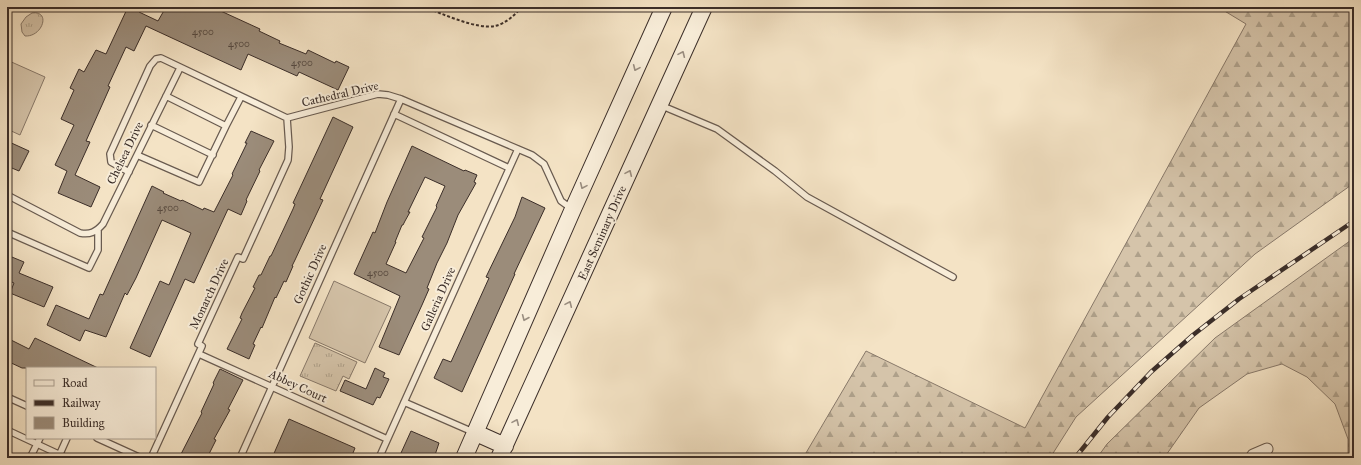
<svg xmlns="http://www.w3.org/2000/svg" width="1361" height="465" font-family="'IM FELL Great Primer',serif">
<defs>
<pattern id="forest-firs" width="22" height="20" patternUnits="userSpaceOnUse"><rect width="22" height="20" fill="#d5c4aa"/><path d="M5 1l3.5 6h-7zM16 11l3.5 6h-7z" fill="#aea08a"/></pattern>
<pattern id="park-tufts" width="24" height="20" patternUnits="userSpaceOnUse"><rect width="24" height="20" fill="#d5c4aa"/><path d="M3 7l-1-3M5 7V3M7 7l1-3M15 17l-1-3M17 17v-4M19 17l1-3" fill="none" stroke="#aea08a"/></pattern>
</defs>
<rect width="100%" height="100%" fill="#f4e3c5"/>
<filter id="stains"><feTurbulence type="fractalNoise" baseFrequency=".005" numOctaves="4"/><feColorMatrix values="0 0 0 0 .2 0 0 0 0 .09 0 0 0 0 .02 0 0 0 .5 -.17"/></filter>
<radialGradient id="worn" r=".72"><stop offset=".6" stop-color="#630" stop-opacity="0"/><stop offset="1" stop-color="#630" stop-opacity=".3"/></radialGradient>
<path fill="#d5c4aa" stroke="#88796a" d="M7 60 45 77 20 135 7 129Z
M334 281 391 307 365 363 309 338Z"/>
<path fill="url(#forest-firs)" stroke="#88796a" d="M1218 7H1354V183L1255 254 1076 417 1050 458H803L866 351 1025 428 1246 24Z
M1354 238V314L1351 321 1354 325V458H1348V439L1335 404 1307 377 1282 364 1247 374 1199 408 1164 458H1097L1107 444 1215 338Z"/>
<path fill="url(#park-tufts)" stroke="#88796a" d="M32 13C51 10 43 37 25 36L22 32 21 24 26 17Z
M315 343 357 362 349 379 343 376 336 391 300 376Z"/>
<path fill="#9b8c7a" stroke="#3b2e29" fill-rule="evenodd" d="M128 7H141L139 12 158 21 166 7H212L260 29 259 31 280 41 279 43 306 54 308 50 335 63 336 61 349 67 338 90 299 72 297 76 248 54 241 70 146 26 134 51 126 47 108 86 110 87 86 141 90 142 75 175 100 187 91 207 58 193 67 171 55 165 74 125 61 119 74 90 70 88 79 69 84 72 96 50 106 54Z
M333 117 353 127 320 199 323 200 295 260 292 266H293L286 282 284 281 276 298 275 297 262 328 261 327 253 344 255 345 249 359 227 349 242 319 240 318 242 313 255 288 253 287 259 275H261L270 256H271L293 209 295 204 293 203Z
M251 131 274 141 259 170 260 171 246 200 247 201 241 215 228 209 194 283 185 279 150 357 130 348 160 281 169 285 191 233 162 220 136 278 127 295 125 293 106 337 85 330 80 341 47 325 56 305 89 319 100 294 103 295 152 186 164 192 163 193 181 201 182 200 203 210 204 208 214 212 233 175 232 174 247 143H245Z
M7 141 29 151 19 171 7 166Z
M412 146 464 171 465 170 477 175 474 182 476 183 458 215 447 243 437 263 427 288 429 289 422 305 399 355 379 347 400 296 354 274 373 232 375 233 387 202ZM425 177 445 186 436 206 437 207 422 237 424 238 406 273 386 264 396 242H395L402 225H403L405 221 410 212H408Z
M522 197 545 208 514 274H515L462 392 434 378 443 359 451 362 489 278 486 277 515 217Z
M7 255 24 262 19 273 53 287 44 307 10 293 14 283 7 280Z
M7 338 29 349 35 338 98 368H22L7 361Z
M375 368 385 373 383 377 389 379 380 398 377 397 373 405 340 391 345 380 366 389Z
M220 369 243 380 228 409 230 410 214 439 216 440 207 458H179L202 413 201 412 214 384 213 383Z
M289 419 355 448 351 458H272Z
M411 431 439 443 434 458H411L401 453Z"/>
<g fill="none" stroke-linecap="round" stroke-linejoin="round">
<defs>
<path id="lane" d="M660 105 717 129 775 171 807 197 953 277
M394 114 509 168
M151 125 213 155
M226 126 241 97
M137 155 199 182 226 126 166 96
M129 172 111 162 110 154 150 66 156 59 161 58 287 118 378 94 388 95 401 99 532 155 544 164 561 201 572 209
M7 195 80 233C90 235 96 232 103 224L180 68
M7 232 89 268 98 250V231
M199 354 387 439
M7 397 27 406
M404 402 473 432
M7 430 67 458
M97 438 141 458
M30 458 40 438
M58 458 67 438
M151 458 202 346 198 344 238 257 243 259 288 160 289 147 287 118
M240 458 401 99
M379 458 518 149"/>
<path id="street" d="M1251 458 1253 455 1267 449"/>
<path id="secondary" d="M476 433 505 446
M464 458 573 209 664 7
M499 458 704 7"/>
</defs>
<use href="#lane" stroke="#695b50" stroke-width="8"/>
<use href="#street" stroke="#695b50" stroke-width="13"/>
<use href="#secondary" stroke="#3b2e29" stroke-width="18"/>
<path stroke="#3b2e29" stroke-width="2" stroke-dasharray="3 2" stroke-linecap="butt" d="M424 7C441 13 477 30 495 26 505 24 515 15 522 7"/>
<use href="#lane" stroke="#f8edd9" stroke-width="5.5"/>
<use href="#street" stroke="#f8edd9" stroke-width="11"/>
<use href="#secondary" stroke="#f8edd9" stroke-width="16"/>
<defs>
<path id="rail" d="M1075 458 1108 417 1151 372 1193 335 1239 299 1354 221"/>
</defs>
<use href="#rail" stroke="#3b2e29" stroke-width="4.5"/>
<use href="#rail" stroke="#f8edd9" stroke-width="3" stroke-dasharray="9" stroke-linecap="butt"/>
</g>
<defs><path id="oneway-chevron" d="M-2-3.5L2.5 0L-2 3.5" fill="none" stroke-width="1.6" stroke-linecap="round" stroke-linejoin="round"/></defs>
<g stroke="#9a8e81">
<use href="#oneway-chevron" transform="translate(682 54) rotate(-66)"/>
<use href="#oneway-chevron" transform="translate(636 68) rotate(114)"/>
<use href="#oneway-chevron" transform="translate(629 173) rotate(-66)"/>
<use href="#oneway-chevron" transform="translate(583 186) rotate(114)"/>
<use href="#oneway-chevron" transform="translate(569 304) rotate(-66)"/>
<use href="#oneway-chevron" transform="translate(525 318) rotate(113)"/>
<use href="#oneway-chevron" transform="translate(516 422) rotate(-66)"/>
</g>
<g text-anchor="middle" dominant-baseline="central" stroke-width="4" stroke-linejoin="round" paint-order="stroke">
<g font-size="10" fill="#53463d">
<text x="203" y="32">4500</text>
<text x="239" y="44">4500</text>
<text x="302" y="63">4500</text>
<text x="168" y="208">4500</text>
<text x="378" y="273">4500</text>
</g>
<g font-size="12" fill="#3b2e29" stroke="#f8edd9">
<text transform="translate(340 94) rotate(-13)">Cathedral Drive</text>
<text transform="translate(125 153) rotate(-64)">Chelsea Drive</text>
<text transform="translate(602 233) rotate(-66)">East Seminary Drive</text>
<text transform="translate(310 274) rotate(-66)">Gothic Drive</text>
<text transform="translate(209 294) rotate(-65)">Monarch Drive</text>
<text transform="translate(438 299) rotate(-66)">Galleria Drive</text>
<text transform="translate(298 386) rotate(25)">Abbey Court</text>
</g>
</g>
<rect width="1361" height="465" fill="none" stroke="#f4e3c5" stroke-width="24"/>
<rect x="8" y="8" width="1345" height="449" fill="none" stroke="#3b2e29" stroke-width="2"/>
<rect x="12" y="12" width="1337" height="441" fill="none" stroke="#3b2e29"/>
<rect x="26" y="367" width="130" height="72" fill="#f8edd9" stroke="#aca193"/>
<rect x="34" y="380" width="20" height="6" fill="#f8edd9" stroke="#aca193"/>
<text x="62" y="387" font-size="12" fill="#3b2e29">Road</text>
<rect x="34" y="400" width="20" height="6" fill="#3b2e29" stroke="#aca193"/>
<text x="62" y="407" font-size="12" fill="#3b2e29">Railway</text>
<rect x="34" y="417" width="20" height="12" fill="#9b8c7a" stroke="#aca193"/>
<text x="62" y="427" font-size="12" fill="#3b2e29">Building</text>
<rect width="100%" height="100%" filter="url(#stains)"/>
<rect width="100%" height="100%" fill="url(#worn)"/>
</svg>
